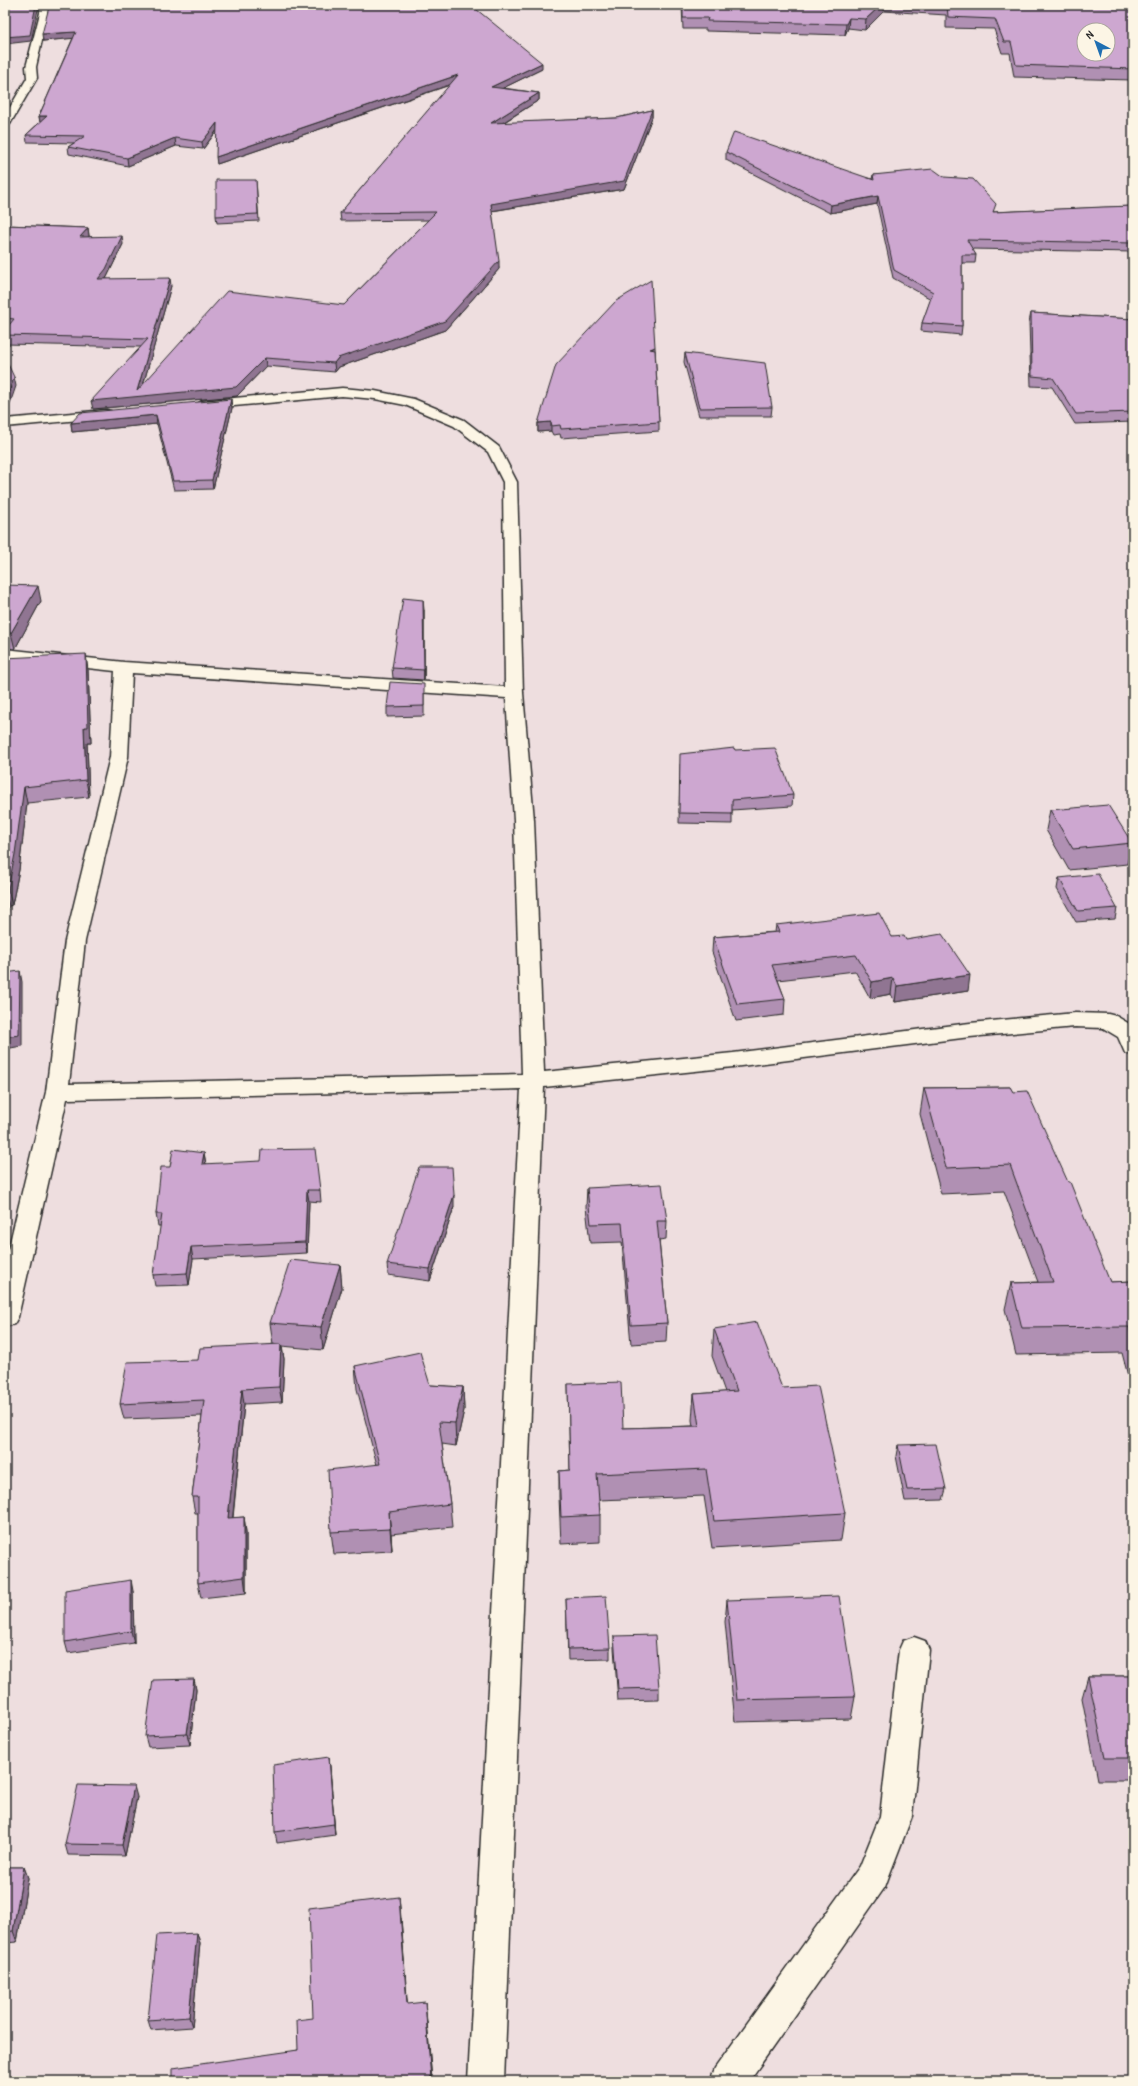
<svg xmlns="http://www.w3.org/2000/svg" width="1138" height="2086" font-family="'Patrick Hand',sans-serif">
<rect width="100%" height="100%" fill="#eededf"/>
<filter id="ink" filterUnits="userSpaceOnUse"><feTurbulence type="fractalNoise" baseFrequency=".025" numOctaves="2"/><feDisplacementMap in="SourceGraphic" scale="8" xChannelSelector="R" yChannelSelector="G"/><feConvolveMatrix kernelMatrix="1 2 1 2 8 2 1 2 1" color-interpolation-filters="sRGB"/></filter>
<g filter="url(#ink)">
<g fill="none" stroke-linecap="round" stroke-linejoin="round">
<defs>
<path id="street" d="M40 5H48V13L36 67 37 78 10 124 5 127V116L27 78 26 67 40 13Z
M342 388 375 391 414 399 464 420 499 447 517 482 523 693 534 820 544 1072 733 1053 970 1023 1075 1013 1108 1014 1116 1016 1133 1026V1055L1125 1053 1118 1037 1103 1028 1075 1027 970 1037 733 1067 544 1087 504 2081H468L521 1089 67 1099 18 1317 14 1324 5 1327V1263L46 1092 65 941 110 757 115 671 5 659V649L124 662 505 687 503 482 488 452 454 426 405 405 375 399 342 396 202 409 195 405 202 401ZM132 673 506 698 514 820 522 1074 69 1084 85 941 128 757Z
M106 410 111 411 113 414 111 417 5 427V419Z
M914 1637 925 1641 929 1650 912 1816 889 1876 885 1887 749 2081H710L715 2068 860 1866 880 1816 899 1650 903 1641Z"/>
</defs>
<use href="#street" stroke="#2b2b2b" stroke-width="3"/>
<use href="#street" fill="#fcf5e5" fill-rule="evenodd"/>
</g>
<path fill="#b090b3" stroke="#2b2b2b" d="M682 5H1133V80L1014 77 1010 53H1002L994 29 946 28V15L884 11 865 30 848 28 845 35 706 31V29H683Z
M49 7 542 69 503 88 539 93V100L503 123 617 118 652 110V117L624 189 492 211 499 269 445 330 339 367 335 372 266 366 237 396 93 409 141 347 5 344V330L8 327 5 326V225L88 228 89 236H88L123 244 106 279 171 286 143 385 344 305 428 220 341 221 340 213 450 85 217 164V131L203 149 176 146 128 166 69 154 68 147 74 143 27 142 26 135 40 122 39 116 73 38 43 41Z
M726 152 872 179 873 175 944 177 994 212 1133 206V252L972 249 976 255 975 263H962V326L961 335 921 331 922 323 931 299 893 278 877 204 830 213 726 160Z
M256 180 259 221 217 223 216 216Z
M1031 313 1133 319V422L1075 424 1052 387 1031 386 1029 322Z
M655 347 659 422V431L561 438 560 434 553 435 551 431 538 432V423Z
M685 353 772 407 771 416H699L684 362Z
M232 408 213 489 174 490 157 424 72 432 71 423Z
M5 585 41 601 15 649 5 648 7 658 88 670 91 743H87L89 797 27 803 19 870 12 905 9 906 5 925Z
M424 610V680L393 678 392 668Z
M424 694V716L387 717V707Z
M735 750 793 795 792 806 732 810V824L679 823 680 764Z
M1050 810 1132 843 1127 864 1069 870 1046 830Z
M1059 878 1117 908 1115 919 1076 922 1057 889Z
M776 925 892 937 906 940 968 991 895 1002 891 994 870 998 855 971 778 980 785 999 784 1015 736 1021 712 952 713 937 775 932Z
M1010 1087 1110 1282 1133 1281V1395L1122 1353 1016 1355 1005 1309 1011 1283 1038 1282 1004 1191 941 1194 920 1114 924 1088Z
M204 1153 206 1164 320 1190 321 1202 309 1201 307 1253 193 1259 189 1285 155 1286 153 1275 161 1226H158L156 1214 170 1167Z
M587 1188 667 1221 666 1239 659 1240 667 1323 666 1342 631 1344 622 1242 590 1243 586 1207Z
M454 1207 430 1281 388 1275 387 1264Z
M340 1265 342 1288 323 1350 282 1346 284 1359 282 1402 244 1404 233 1518 244 1517 246 1532V1593L201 1598 198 1583V1513H195L192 1497 202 1416 124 1419 120 1404 198 1360 273 1344 270 1323Z
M714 1329 782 1388 845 1513 841 1540 712 1548 704 1496 599 1500 600 1515V1542L561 1544 559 1497V1471L570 1470 568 1384 623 1428 693 1426 692 1420 694 1394 725 1392 712 1356Z
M355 1366 430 1385 463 1387 464 1410 456 1446 442 1444 450 1504 452 1527 391 1534 392 1551 334 1554 331 1532 377 1465 357 1389Z
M898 1445 946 1489 943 1500 905 1501 896 1456Z
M133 1591 134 1643 68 1653 65 1642Z
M566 1598 610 1648V1659L568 1660Z
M727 1600 855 1697 851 1719 735 1722 725 1622Z
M614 1636 659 1688V1700L618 1701 614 1648Z
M1088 1676H1133V1780H1098L1082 1698Z
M194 1679 196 1690 190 1745 148 1747 145 1736Z
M329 1757 330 1768 335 1835 277 1843 275 1832Z
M137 1797 125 1856 68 1855 65 1844Z
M5 1867H24L28 1878 17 1942 5 1943Z
M401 1918 407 2004 427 2022 432 2081H173L298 2050 313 2018Z
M197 1933 200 1943 192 2027 151 2030 148 2020Z"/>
<path fill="#907592" stroke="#2b2b2b" d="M36 5H39L31 41 5 44V37Z
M881 5H885L884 11 865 30 866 19Z
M849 18 848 28 845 35 846 24Z
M76 32 77 38 43 41 42 34Z
M542 63V69L491 94V87Z
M458 75V82L217 164 216 157Z
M539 93V100L491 130V123Z
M652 110V117L624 189 491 211V204Z
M39 116H47L40 123Z
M217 123V130L203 149 202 142Z
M175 138 176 146 128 166 127 158Z
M878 196 877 204 830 213 831 205Z
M88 228 89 236 81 244 80 237Z
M122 236 123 244 107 277 99 287 98 279Z
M499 261V269L445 330 339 367 335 372 334 363 338 358Z
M170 278 171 286 140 396 265 358 266 366 237 396 93 409 91 401 137 391Z
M14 377 16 386 5 418V404Z
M231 399 232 408 213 489 212 480Z
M156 415 157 424 72 432 71 423Z
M551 422V431L538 432V423Z
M38 586 41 601 15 649 11 633Z
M423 600 424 610V680V670Z
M5 647 8 661 5 666Z
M86 654 88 670 91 743H87L89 797 86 780 84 727Z
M24 787 27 803 19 870 12 905 8 889Z
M5 889 9 906 5 925Z
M20 971 22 982V1046L5 1049V1037Z
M970 975 968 991 895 1002 897 986Z
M893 978 891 994 870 998 872 982Z
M204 1153 206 1165 202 1164Z
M307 1190 309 1201 307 1253 305 1242Z
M454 1195V1207L430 1281V1269Z
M191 1247 193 1259 189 1285 187 1273Z
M340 1265 342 1288 323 1350 321 1327Z
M281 1344 284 1359 282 1402 279 1387Z
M463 1387 464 1410 456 1446 455 1423Z
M242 1389 244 1404 231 1534 228 1518Z
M389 1512 391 1534 392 1551 390 1529Z
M244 1517 246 1532V1593L244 1577Z
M131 1580 133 1591 134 1643 131 1631Z
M194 1679 196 1690 190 1745 187 1734Z
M329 1757 330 1768 335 1835 334 1824Z
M134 1786 137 1797 125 1856 122 1845Z
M24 1867 28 1878 17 1942 13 1931Z
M399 1897 401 1918 409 2025 407 2004Z
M197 1933 200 1943 192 2027 189 2017Z
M425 2002 427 2022 432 2081 431 2079Z"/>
<path fill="#cda7d0" stroke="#2b2b2b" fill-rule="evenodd" d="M5 5H36L30 35 5 37Z
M48 5H471L542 63 491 87 539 93 491 123 617 118 652 110 624 181 491 204 499 261 445 321 338 358 334 363 265 358 236 387 91 401 148 339 5 335V330L14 319 5 318V225L88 228 80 237 122 236 106 269 98 279 170 278 137 391 227 291 344 305 436 212 340 213 458 75 216 157 217 123 202 142 175 138 127 158 68 147 85 136 26 135 47 116H39L76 32 42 34 49 7Z
M683 5H881L866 19 849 18 846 24 707 21 708 18H683Z
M947 5H1133V69L1016 65 1011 42H1004L995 19 948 17ZM1084 30H1108V54H1084Z
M734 132 874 180 873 175 933 169 944 177 973 179 996 204 993 212 1103 207 1133 206V243L967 240 976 255H962V326L922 323 933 292 894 270 878 196 831 205 726 152Z
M216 180H256L258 214 216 216Z
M651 280 655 347 650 349 655 350 659 422 561 429 560 425 552 426 551 422 538 423 556 365 616 301Z
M1031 313 1133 319V412L1076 414 1053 378 1032 376Z
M685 353 765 363 772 407 699 408Z
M5 358 14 377 5 404Z
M231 399 212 480 173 481 156 415 71 423 80 413Z
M5 585 38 586 11 633H5Z
M403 598 423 600 424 670 392 668Z
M86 654 88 727H84L86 780 24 787 15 854 8 889H5V658Z
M390 682 424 684V706L387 707Z
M734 748 735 750 775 748 793 795 732 800V814L679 813 680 754Z
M1108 805 1132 843 1073 849 1050 810Z
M1098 874 1117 908 1078 911 1059 878Z
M879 913 892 937 904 936 906 940 942 934 970 975 897 986 893 978 872 982 856 955 772 965 785 999 737 1004 713 937 779 932 776 925Z
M20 971 19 1035 5 1037V973Z
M1010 1087 1013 1092 1027 1091 1068 1182H1070L1110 1282 1133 1281V1342L1129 1327 1022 1328 1011 1283 1053 1282 1010 1165 946 1168 924 1088Z
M173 1149 204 1153 202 1164 261 1161 262 1150 315 1149 320 1190H307L305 1242 191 1247 187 1273 153 1275 162 1214H156L161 1167H170Z
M419 1167H452L454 1195 430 1269 387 1264Z
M662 1184 667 1221H657L667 1323 631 1325 622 1223 591 1224 587 1188Z
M290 1260 340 1265 321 1327 270 1323Z
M757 1322 782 1388 818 1386 845 1513 714 1521 706 1469 597 1474 600 1515 561 1517 559 1471 570 1470 568 1384 621 1382 623 1428 699 1426 694 1394 737 1391 714 1329Z
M281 1344 279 1387 242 1389 228 1518 244 1517V1577L198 1583V1497H192L204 1400 120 1404 127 1362 198 1360 200 1348Z
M420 1352 430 1385 463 1387 455 1423 439 1422 450 1504 389 1512 390 1529 331 1532 328 1470 380 1464 355 1366Z
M936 1444 946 1489 907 1490 898 1445Z
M131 1580V1631L65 1642V1590Z
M606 1596 610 1648 568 1649 566 1598Z
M839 1596 855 1697 737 1700 727 1600Z
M655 1635 659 1688 618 1689 614 1636Z
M1088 1676H1133V1758H1105Z
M194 1679 187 1734 145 1736 153 1680Z
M329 1757 334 1824 275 1832 273 1765Z
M78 1785 134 1786 122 1845 65 1844Z
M5 1867H24L13 1931 5 1932Z
M399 1897 407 2004 425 2002 431 2079 419 2081H173V2068L298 2050 297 2020 313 2018 309 1908Z
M197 1933 189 2017 148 2020 157 1935Z"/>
</g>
<rect width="1138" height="2086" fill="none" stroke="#fcf5e5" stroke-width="20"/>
<rect x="10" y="10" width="1118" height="2066" fill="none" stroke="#2b2b2b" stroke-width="1.5" filter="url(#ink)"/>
<g transform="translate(1096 42) rotate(319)"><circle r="19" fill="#fcf5e5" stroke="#a8a49b"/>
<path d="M0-3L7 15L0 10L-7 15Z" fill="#1f6fb2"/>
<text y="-6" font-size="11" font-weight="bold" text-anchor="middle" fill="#2b2b2b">N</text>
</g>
</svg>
